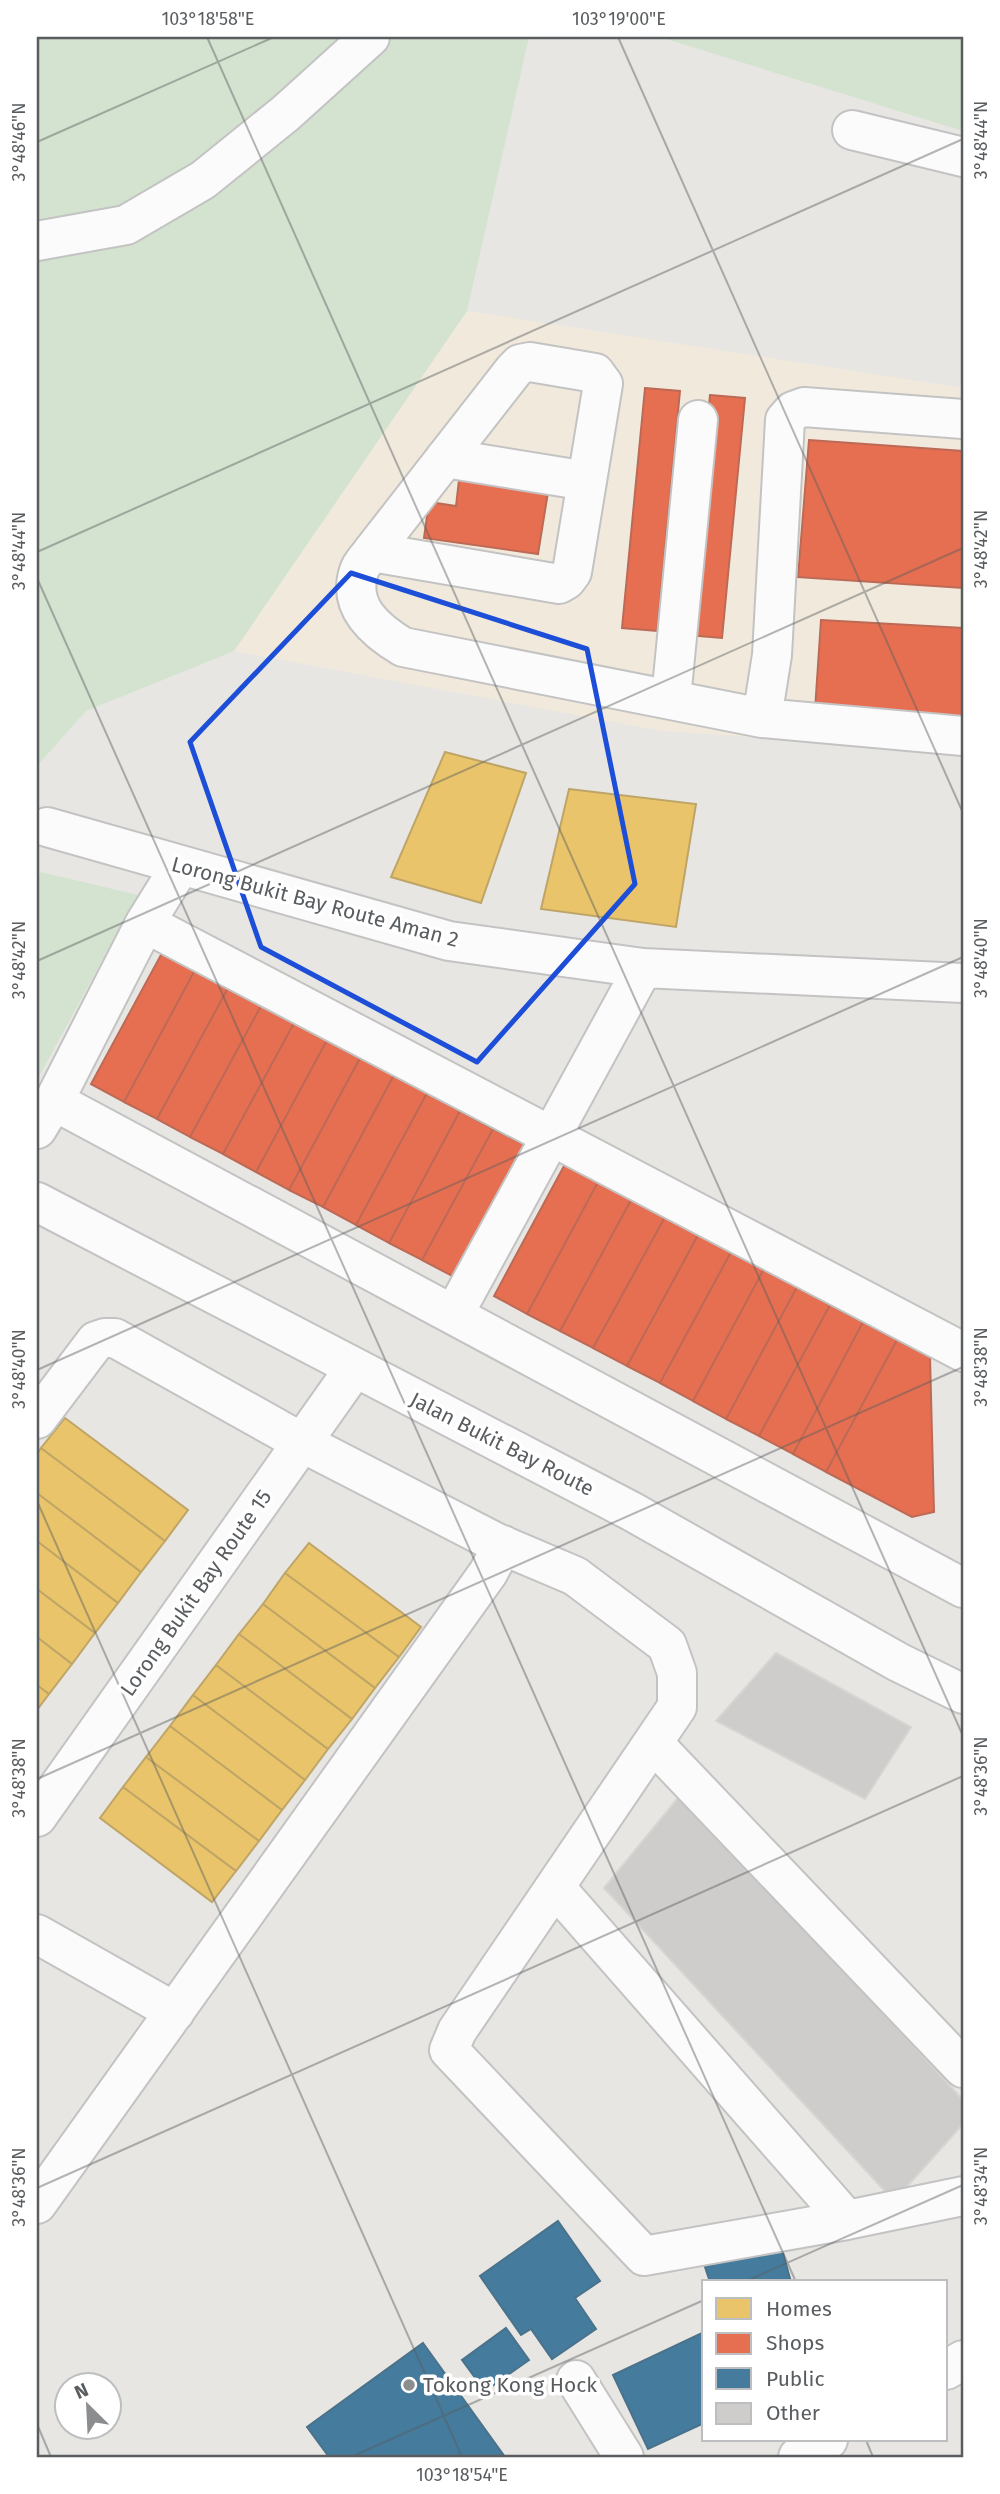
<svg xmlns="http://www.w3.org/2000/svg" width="1000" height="2494" font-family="'Fira Sans',sans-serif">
<rect width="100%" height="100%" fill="#e8e6e2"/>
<path fill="#f1eadc" d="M467 311 963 388V751L662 731 234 651Z"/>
<path fill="#d3e3cf" d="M37 37H529L467 311 234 651 86 711 37 766Z
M660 37H963V131Z
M41 872 138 895 37 1080V878Z"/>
<path fill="#e9c46a" stroke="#bea567" stroke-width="2" d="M445 752 526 773 481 903 391 877Z
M569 789 696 804 676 927 541 909Z
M65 1418 188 1510 165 1541 41 1448Z
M41 1448 165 1541 141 1572 37 1493V1454Z
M37 1493 141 1572 118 1603 37 1541Z
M37 1541 118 1603 95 1633 37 1589Z
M309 1543 421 1627 399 1657 285 1573Z
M285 1573 399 1657 375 1688 263 1604Z
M37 1589 95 1633 72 1664 37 1637Z
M263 1604 375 1688 352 1719 239 1634Z
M239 1634 352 1719 328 1749 216 1665Z
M37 1637 72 1664 49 1694 37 1685Z
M216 1665 328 1749 305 1780 193 1695Z
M37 1685 49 1694 37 1710Z
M193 1695 305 1780 282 1810 170 1726Z
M170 1726 282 1810 259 1841 146 1757Z
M146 1757 259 1841 236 1871 123 1787Z
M123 1787 236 1871 212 1902 100 1818Z"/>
<path fill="#e76f51" stroke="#bc6a56" stroke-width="2" d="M645 388 680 391 657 631 622 628Z
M710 395 745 398 722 638 687 635Z
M809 440 963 451V588L798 577Z
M459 480 548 492 538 554 424 538 429 502 456 506Z
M821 620 963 628V719L815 710Z
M162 953 195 970 124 1102 91 1084Z
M195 970 228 988 157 1119 124 1102Z
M228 988 261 1006 190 1137 157 1119Z
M261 1006 294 1023 223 1154 190 1137Z
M294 1023 327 1040 256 1172 223 1154Z
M327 1040 360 1058 289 1190 256 1172Z
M360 1058 394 1075 323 1207 289 1190Z
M394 1075 427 1093 356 1225 323 1207Z
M427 1093 460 1111 389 1243 356 1225Z
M460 1111 493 1129 422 1260 389 1243Z
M493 1129 527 1146 456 1278 422 1260Z
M565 1164 598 1182 527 1314 494 1296Z
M598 1182 631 1200 560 1331 527 1314Z
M631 1200 665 1217 593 1348 560 1331Z
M665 1217 698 1235 627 1366 593 1348Z
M698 1235 731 1252 660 1383 627 1366Z
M731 1252 764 1269 693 1401 660 1383Z
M764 1269 797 1287 726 1419 693 1401Z
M797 1287 830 1305 759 1436 726 1419Z
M830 1305 863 1322 793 1454 759 1436Z
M863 1322 897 1340 826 1472 793 1454Z
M897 1340 930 1357 934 1512 912 1517 826 1472Z"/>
<path fill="#457b9d" stroke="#4b728b" stroke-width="2" d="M558 2221 600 2281 575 2298 596 2329 552 2359 531 2329 521 2335 480 2276Z
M781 2246 791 2282H710L705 2267Z
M506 2328 529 2360 485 2391 462 2360Z
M704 2332V2423L648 2449 613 2375Z
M423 2343 505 2457H329L307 2427Z"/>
<path fill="#cfcdcb" stroke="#d7d5d2" stroke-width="2" d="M776 1653 911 1727 865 1799 716 1721Z
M682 1793 963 2100V2124L894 2201 604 1888Z"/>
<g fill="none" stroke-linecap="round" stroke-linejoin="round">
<defs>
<path id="minor" d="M852 130 963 157
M37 241 126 225 203 180 286 113 370 37
M445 458 587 481
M372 552 559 584 566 580 572 572 603 384 595 373 530 362 520 364 514 370 372 552C368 558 361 564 359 571 347 607 376 631 403 647L762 718 772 655 785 420 793 411 804 407 963 419
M671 699 698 420
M762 718 963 736
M47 827 449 941 643 968 963 983
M145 923 963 1352
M54 1101 963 1588
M37 1129 54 1101 145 923 181 865
M37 1202 631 1511 898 1662 963 1694
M454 1314 643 968
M37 1419 96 1341 105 1338H115L303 1443 497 1543 575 1576 667 1645 677 1673V1707L457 2031 449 2050 644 2256 847 2220 963 2196
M653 1743 963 2068
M37 1817 354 1369
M555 1887 847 2220
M37 1934 175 2012
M37 2204 488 1573 503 1545
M946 2370 963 2360
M576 2380 624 2457
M798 2457 828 2440"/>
</defs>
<use href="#minor" stroke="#c4c3c3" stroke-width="42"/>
<use href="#minor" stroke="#fcfbfb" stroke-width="38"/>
</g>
<path fill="none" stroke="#1d4ed8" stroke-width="5" stroke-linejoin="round" d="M351 573 587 649 635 884 477 1062 261 947 190 742Z"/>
<path fill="none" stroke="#595d60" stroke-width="2" stroke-opacity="0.45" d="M207 37 963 1736M618 37 963 813M37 142 274 37M37 552 963 139M37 578 796 2282M37 961 963 548M37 1370 963 957M37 1501 462 2457M37 1779 963 1367M37 2188 963 1776M744 2282 963 2185M37 2424 51 2457M866 2440 873 2457M351 2457 704 2300"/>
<circle fill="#8b8d8e" stroke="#fff" stroke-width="2.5" cx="409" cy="2385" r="7"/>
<g text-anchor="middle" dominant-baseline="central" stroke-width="7" stroke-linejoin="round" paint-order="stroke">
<g font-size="21" fill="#595d60" stroke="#fff">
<text transform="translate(315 902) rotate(15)">Lorong Bukit Bay Route Aman 2</text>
<text transform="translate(502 1444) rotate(27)">Jalan Bukit Bay Route</text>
<text transform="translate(196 1593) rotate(-55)">Lorong Bukit Bay Route 15</text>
</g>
<g font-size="21" fill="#595d60" stroke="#fff" text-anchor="start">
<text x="423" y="2385">Tokong Kong Hock</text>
</g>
</g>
<rect width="1000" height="2494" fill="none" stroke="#ffffff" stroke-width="77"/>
<rect x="702" y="2280" width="245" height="161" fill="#ffffff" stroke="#bdbebf" stroke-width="2"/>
<rect x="716" y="2298" width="35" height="21" fill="#e9c46a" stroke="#bdbebf" stroke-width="2"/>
<text x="766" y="2316" font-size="21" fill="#595d60">Homes</text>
<rect x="716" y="2333" width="35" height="21" fill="#e76f51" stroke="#bdbebf" stroke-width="2"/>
<text x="766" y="2350" font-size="21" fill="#595d60">Shops</text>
<rect x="716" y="2368" width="35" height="21" fill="#457b9d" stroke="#bdbebf" stroke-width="2"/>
<text x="766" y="2386" font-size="21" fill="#595d60">Public</text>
<rect x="716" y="2403" width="35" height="21" fill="#cfcdcb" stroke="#bdbebf" stroke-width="2"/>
<text x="766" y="2420" font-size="21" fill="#595d60">Other</text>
<g transform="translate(88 2406) rotate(336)"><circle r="33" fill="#ffffff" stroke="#bdbebf" stroke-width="2"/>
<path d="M0-5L12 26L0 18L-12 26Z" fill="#8b8d8e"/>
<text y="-10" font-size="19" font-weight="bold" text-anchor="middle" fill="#595d60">N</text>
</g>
<rect x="38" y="38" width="924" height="2418" fill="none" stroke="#595d60" stroke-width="2.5"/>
<g font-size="18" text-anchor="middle" fill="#595d60">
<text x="208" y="25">103°18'58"E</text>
<text x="619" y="25">103°19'00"E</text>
<text transform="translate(981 140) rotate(-90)" y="6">3°48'44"N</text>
<text transform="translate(19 142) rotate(-90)" y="6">3°48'46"N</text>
<text transform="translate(981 549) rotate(-90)" y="6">3°48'42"N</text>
<text transform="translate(19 551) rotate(-90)" y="6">3°48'44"N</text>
<text transform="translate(981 958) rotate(-90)" y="6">3°48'40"N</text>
<text transform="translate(19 960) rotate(-90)" y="6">3°48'42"N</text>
<text transform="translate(981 1367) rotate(-90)" y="6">3°48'38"N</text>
<text transform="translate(19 1369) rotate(-90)" y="6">3°48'40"N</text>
<text transform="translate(981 1776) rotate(-90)" y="6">3°48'36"N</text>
<text transform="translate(19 1778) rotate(-90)" y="6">3°48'38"N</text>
<text transform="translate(981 2186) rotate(-90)" y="6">3°48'34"N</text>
<text transform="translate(19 2187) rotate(-90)" y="6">3°48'36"N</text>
<text x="462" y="2481">103°18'54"E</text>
</g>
</svg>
